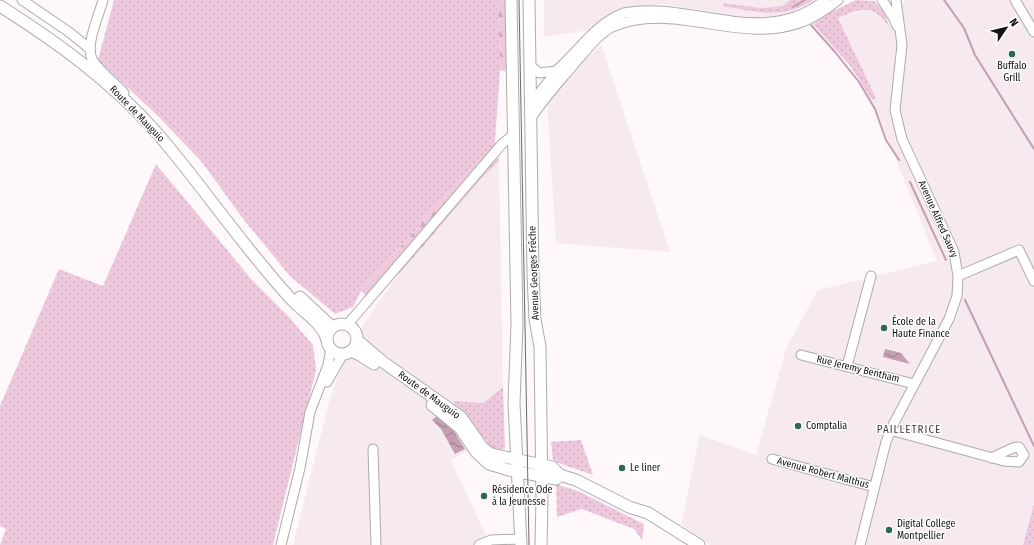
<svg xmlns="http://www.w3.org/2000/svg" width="1034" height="545" font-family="'Fira Sans Condensed',sans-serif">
<defs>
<pattern id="grass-dots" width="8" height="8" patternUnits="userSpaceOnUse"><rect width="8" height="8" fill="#eec9dd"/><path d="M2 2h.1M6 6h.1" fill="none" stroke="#cbacbd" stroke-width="1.8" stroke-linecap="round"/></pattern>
<pattern id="forest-firs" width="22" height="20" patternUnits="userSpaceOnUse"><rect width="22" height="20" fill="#eec9dd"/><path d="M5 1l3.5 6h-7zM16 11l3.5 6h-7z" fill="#cbacbd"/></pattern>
<pattern id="water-waves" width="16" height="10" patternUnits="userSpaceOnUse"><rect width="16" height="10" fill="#c49eb2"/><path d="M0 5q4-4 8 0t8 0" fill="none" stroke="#9e7f90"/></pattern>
</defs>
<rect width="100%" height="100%" fill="#fef8fb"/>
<path fill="#f6e9f0" d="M544 0H799L795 15 764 20 663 4 617 9 590 30 544 37Z
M905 0H1034V504L1023 545H710L681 524 700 435 756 455 786 349 818 290 937 261 872 100 876 98 838 18 860 9 871 10 885 21 890 28Z
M601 44 670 252 556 243 547 102Z
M499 161 503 387 483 403 454 401V405L469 451 451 460 486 536 495 545H293L330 398 339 374 365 322 399 274 482 178Z"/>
<path fill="url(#grass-dots)" d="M114 0H498L500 70 495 141 361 291 353 307 335 314 290 276 244 220 201 161 157 115 98 60Z
M790 0H814C783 20 756 12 723 6V3L761 8 783 6Z
M856 0 874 1 884 12 890 28C874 4 862 7 838 18L876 98 872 100 851 67 813 24 831 12Z
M156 164 252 280 289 317 313 345 316 370 273 545H0L6 529 0 526V406L59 269 103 286Z
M503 387 505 448 500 451 490 446 466 414 454 405V401L483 403Z
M581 440 593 475 553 461 551 442Z
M556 484 578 491 644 524 642 540 634 529 582 509 557 517Z
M1034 504V545H1023Z"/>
<path fill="url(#forest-firs)" d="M498 0H507L508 72 500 70Z
M495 141 499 161 482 178 399 274 387 281 370 300 361 291Z"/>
<path fill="url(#water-waves)" d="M885 349 901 353 910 364 883 357Z
M437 416 453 430 465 449 455 454 441 429 432 420Z"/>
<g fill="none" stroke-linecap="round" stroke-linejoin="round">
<path stroke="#c49eb2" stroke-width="2" d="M944 0 964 28 975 55 1034 149
M793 7 805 0
M811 25 835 52 859 82 875 109 886 140 899 160
M910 182 946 260
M965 300 1034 446"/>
<defs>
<path id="minor" d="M22 0 69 32 90 49
M103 0C99 16 84 46 93 61 101 73 114 82 124 93
M882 0 893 17 897 26
M1015 0 1034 32
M530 65 539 73 556 71C578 52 596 23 624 13 691 0 763 50 825 0
M531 103 557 71
M531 118C544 98 560 81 575 63 586 51 597 35 612 27 674 0 739 46 802 22 816 17 827 9 838 0
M958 276 1019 250 1034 281
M347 325 502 144 514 134
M801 355 914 384
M847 366 871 276
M327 382 343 354
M890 430 1004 461 1019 462 1024 455 1019 447 1013 448 991 458
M373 449 376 545
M772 459 874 487
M281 545 300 468 310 412 328 365 331 348
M479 545 491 540 521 539
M860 545 886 442 893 425 949 319 957 296 958 276 954 252 902 139 895 110 902 45 896 0"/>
<path id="major" d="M511 0 517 324 514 403 521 545
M529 0 533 275 535 319 540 347 542 499 541 545
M0 6C57 42 112 82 157 133 195 177 228 225 266 270 275 281 284 292 294 302 306 314 322 323 327 340
M300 297 332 327
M327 339a15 15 0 1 1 30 0a15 15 0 1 1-30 0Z
M357 340 383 362 461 417 482 447 491 454 552 467 560 475 576 480 629 507 648 513 699 545
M351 351 360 355 374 364
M432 405 460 428 476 452 489 464 509 470 556 479 560 475"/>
</defs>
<use href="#minor" stroke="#afaaad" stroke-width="11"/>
<use href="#major" stroke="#afaaad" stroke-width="13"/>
<use href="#minor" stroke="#fff" stroke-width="9"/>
<use href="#major" stroke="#fff" stroke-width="11"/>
<path stroke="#6e6a6c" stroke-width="1" d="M519 0 529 545"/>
</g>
<g fill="#2e6852" stroke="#fff" stroke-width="1.5">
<circle cx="1012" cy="54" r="4"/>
<circle cx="884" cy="328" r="4"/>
<circle cx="798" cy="426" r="4"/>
<circle cx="622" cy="468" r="4"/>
<circle cx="484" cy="496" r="4"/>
<circle cx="889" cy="530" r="4"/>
</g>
<g text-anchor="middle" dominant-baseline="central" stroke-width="3" stroke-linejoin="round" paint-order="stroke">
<g font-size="10" fill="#141213" stroke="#fff" text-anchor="start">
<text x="1012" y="66" text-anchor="middle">Buffalo<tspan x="1012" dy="12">Grill</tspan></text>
<text x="892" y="322">École de la<tspan x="892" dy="12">Haute Finance</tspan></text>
<text x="806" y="426">Comptalia</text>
<text x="630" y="468">Le liner</text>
<text x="492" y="490">Résidence Ode<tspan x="492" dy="12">à la Jeunesse</tspan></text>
<text x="897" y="524">Digital College<tspan x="897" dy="12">Montpellier</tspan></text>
</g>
<g font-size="10" fill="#141213" stroke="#fff">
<text transform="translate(137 114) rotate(46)">Route de Mauguio</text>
<text transform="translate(938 219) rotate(66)">Avenue Alfred Sauvy</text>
<text transform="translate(534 273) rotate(-92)">Avenue Georges Frêche</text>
<text transform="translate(858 369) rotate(14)">Rue Jeremy Bentham</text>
<text transform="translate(429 395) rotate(36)">Route de Mauguio</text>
<text transform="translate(823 473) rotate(15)">Avenue Robert Malthus</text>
</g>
<g font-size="11" letter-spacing="1" fill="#444042" stroke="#fff">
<text x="909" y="429">PAILLETRICE</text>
</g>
</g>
<g transform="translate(1006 28) rotate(55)" stroke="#ffffff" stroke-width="3" paint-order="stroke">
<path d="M0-3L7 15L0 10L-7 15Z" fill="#141213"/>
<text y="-6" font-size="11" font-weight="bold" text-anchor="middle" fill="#141213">N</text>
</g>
</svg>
